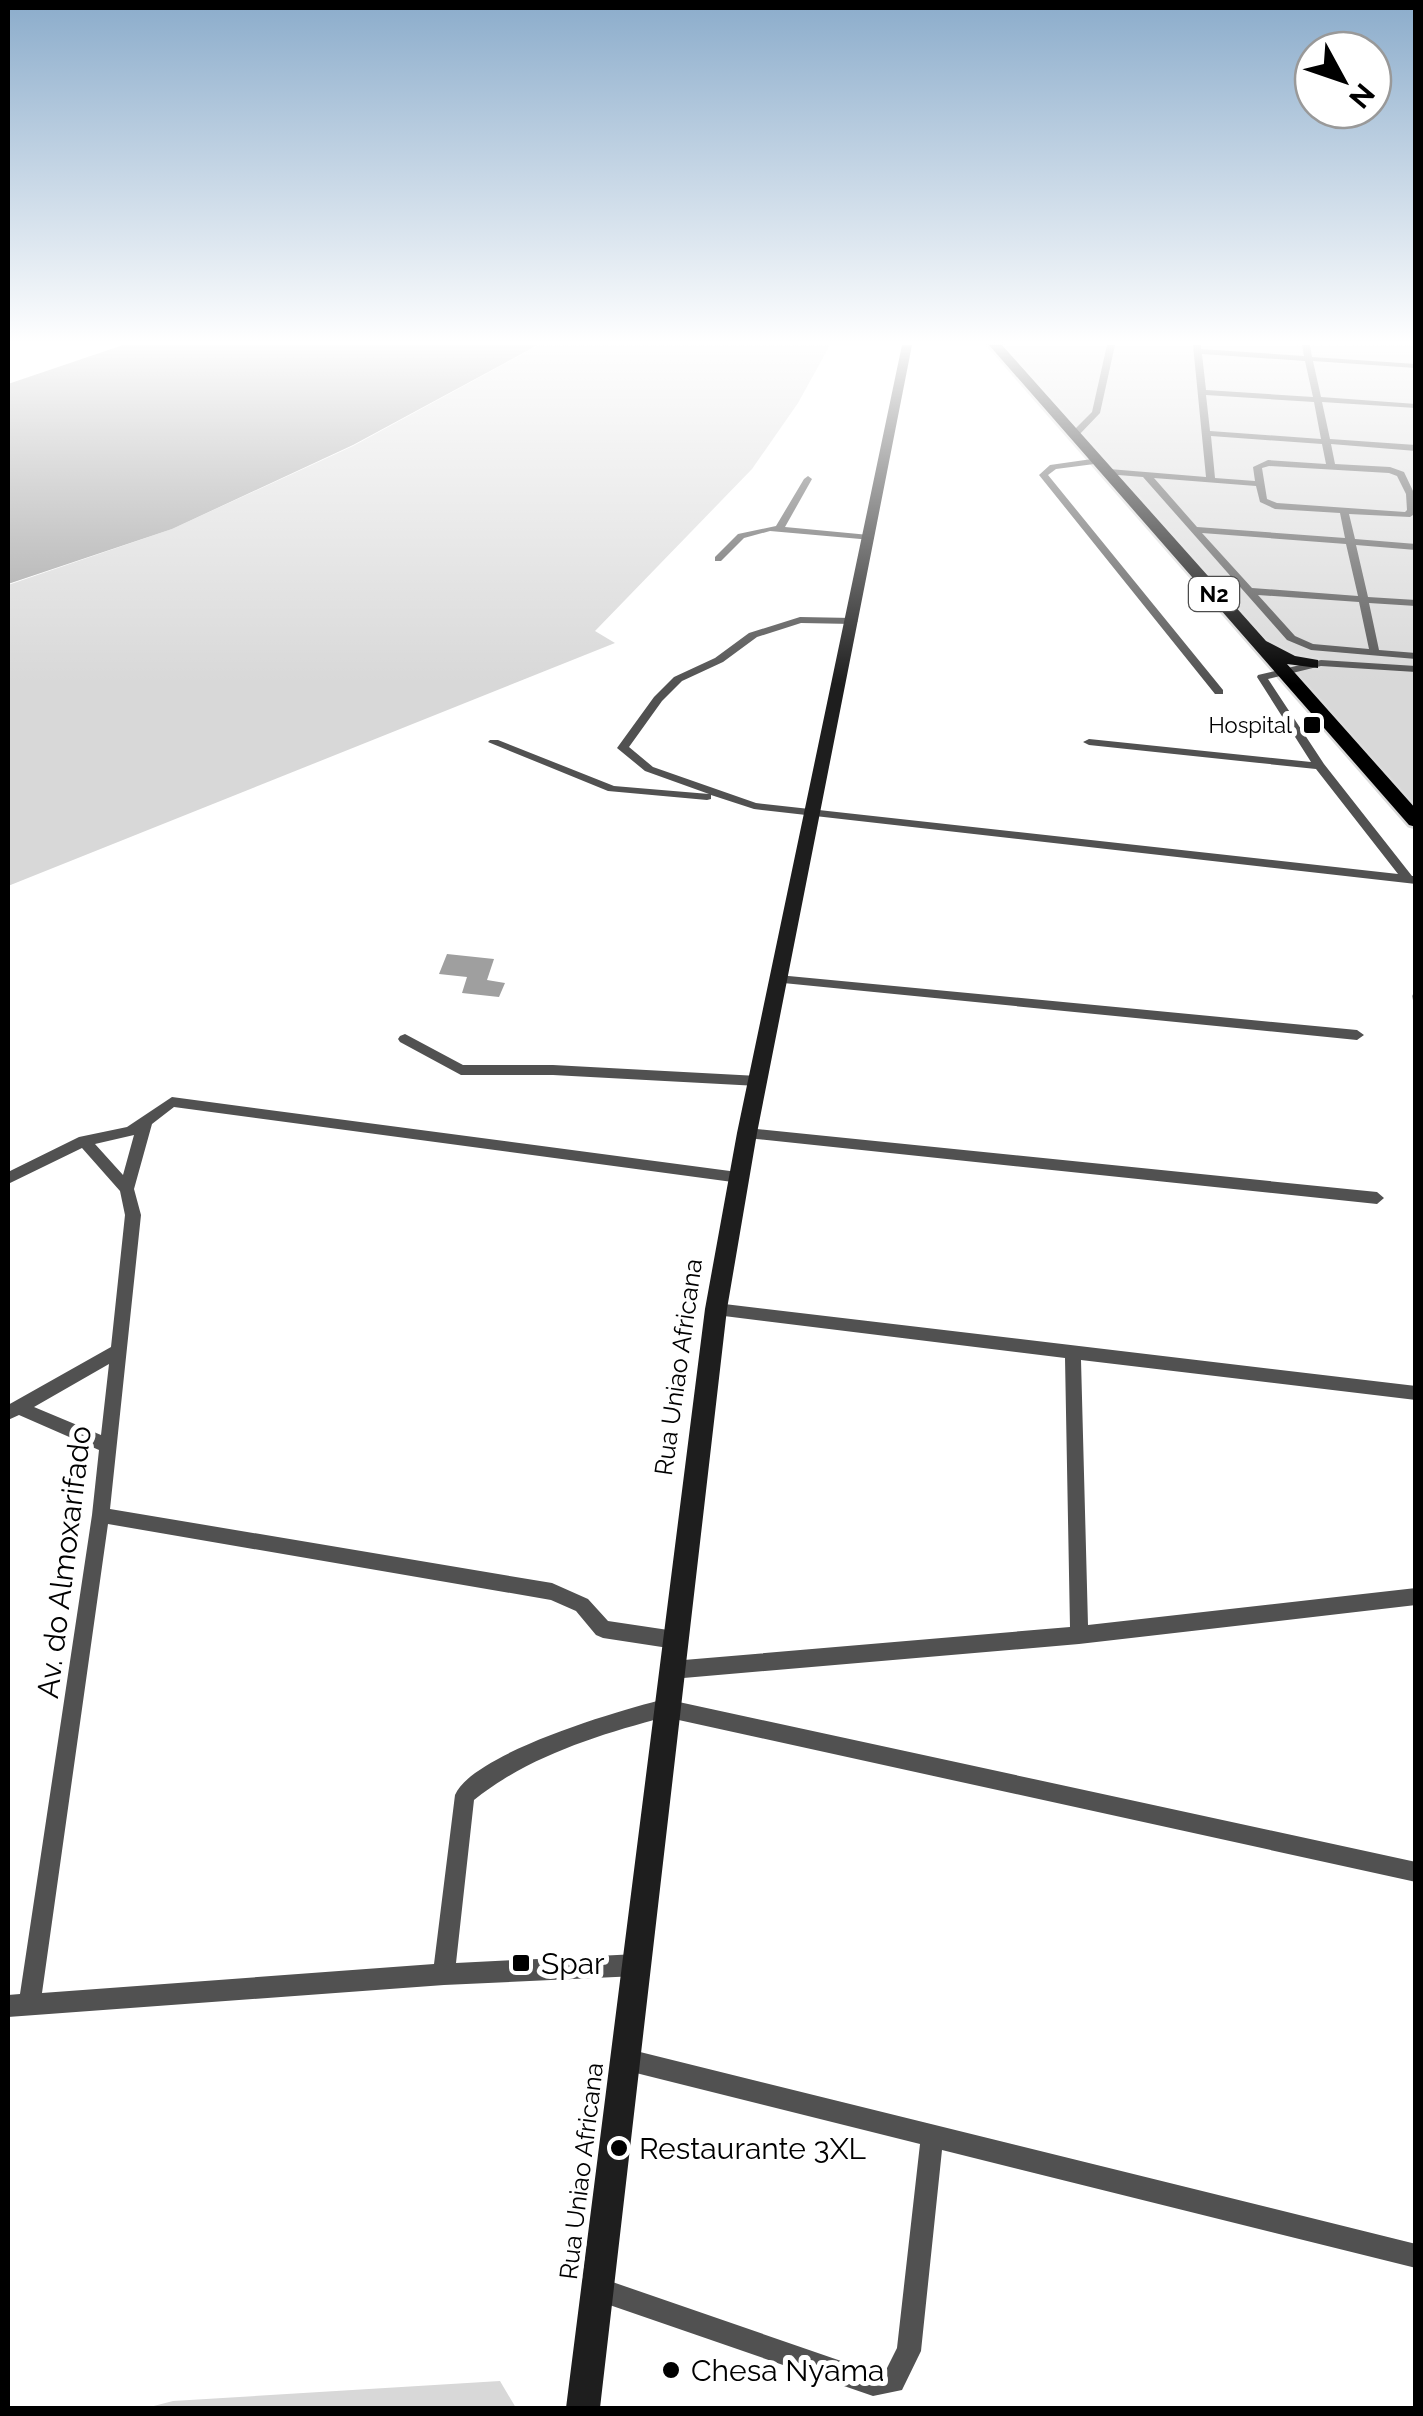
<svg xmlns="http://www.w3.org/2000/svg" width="1423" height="2416" font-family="Raleway,sans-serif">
<rect width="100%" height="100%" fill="#fff"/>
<path fill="#d8d8d8" d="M539 345H830L798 403 752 469 595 631 615 643 8 886V585L172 529 353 446Z
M1415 345V808L998 346Z
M500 2381 516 2408H146L173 2401Z"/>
<path fill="#9f9f9f" d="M123 345H538L353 445 172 529 8 584V384Z
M447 954 494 959 487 980 505 983 499 997 462 993 467 977 439 974Z"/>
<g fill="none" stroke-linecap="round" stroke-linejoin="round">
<defs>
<path id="primary" d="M989 345H1002L1266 641 1295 656 1318 660V668L1287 664 1416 809V827L1409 825Z"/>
</defs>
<use href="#primary" stroke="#dbdbdb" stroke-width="5"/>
<path fill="#515151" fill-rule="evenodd" d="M1107 345H1115L1100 413 1078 436H1072V432L1092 412Z
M1193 345H1201V349L1304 356 1302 345H1310L1312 357 1416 364V368L1313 361 1321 397 1416 404V408L1322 402 1330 439 1416 445V451L1331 444 1335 464 1390 467 1404 472 1413 491H1416V513L1410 517 1349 514 1355 539 1416 544V550L1356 545 1368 597 1416 600V606L1369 603 1379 650 1416 653V659L1311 650 1287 640 1143 477 1106 474 1105 472 1109 469 1206 477ZM1202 354 1305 361 1313 397 1206 390ZM1206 395 1314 402 1321 439 1210 431ZM1211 436 1322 444 1326 464 1268 460 1253 467 1255 481 1215 478ZM1269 466 1389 473 1397 476 1406 494 1407 510 1405 512 1277 503 1267 499 1262 468ZM1154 478 1256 486 1260 502 1275 509 1340 513 1345 538 1197 527ZM1202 533 1346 544 1358 596 1252 588ZM1258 595 1359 602 1369 649 1313 644 1295 636Z
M1099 458 1102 459V463L1056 469 1048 475 1223 690V694H1215L1039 475 1050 465Z
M808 476 812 479 785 527 869 535 874 538 872 540 770 531 744 538 721 561H715V557L738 534 776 526 804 479Z
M800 617 853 618 858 621 853 624 801 623 757 637 723 662 682 681 662 701 629 747 653 767 756 803 1398 874 1316 769 1089 745 1083 742 1089 739 1311 762 1257 677 1258 675 1321 660 1416 666V672L1321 666 1268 679 1324 764 1412 876H1416V884L754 809 711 795V799L707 800 608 791 488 742 490 740H498L614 786 709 794 645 771 617 748 654 697 674 677 715 658 749 633Z
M778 975 1357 1030 1364 1035 1357 1040 773 982 771 979 773 976Z
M405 1034 463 1065H553L758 1076 765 1081 758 1086 553 1075H461L400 1042 398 1039 400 1036Z
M172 1097 745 1173 747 1177 745 1181 740 1183 174 1107 152 1124 134 1189 141 1215 110 1509 552 1583 588 1599 608 1621 675 1631 682 1634 684 1640 682 1646 675 1649 603 1638 596 1635 576 1611 551 1600 108 1524 42 1993 434 1964 455 1795C473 1753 620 1710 665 1699L1416 1862V1882L665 1717C598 1735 529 1756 474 1800L456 1963 637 1954 645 1957 648 1965 645 1973 637 1976 444 1985 8 2017V1995L20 1994 92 1515 99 1450 19 1415 8 1420V1405L111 1347 125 1215 120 1191 82 1148 8 1184V1172L79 1137 127 1127ZM134 1135 123 1175 95 1144ZM109 1364 101 1435 34 1407Z
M747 1128 1377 1192 1384 1198 1377 1204 747 1138 740 1133Z
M716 1303 1416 1386V1400L1081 1360 1088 1625 1416 1588V1605L1079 1644 672 1679 665 1676 663 1670 665 1664 672 1661 1070 1627 1065 1358 716 1315 710 1314 708 1309 710 1304Z
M628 2049 1416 2244V2268L942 2150 921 2351 902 2390 873 2396 598 2301 589 2298 586 2289 589 2280 598 2277 873 2372 886 2370 897 2348 920 2144 628 2071 620 2068 617 2060 620 2052Z"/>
<path fill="#1e1e1e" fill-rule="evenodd" d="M902 345H912L757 1133 727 1309 600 2408H566L705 1309 737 1133Z"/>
<use href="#primary" fill="#000" fill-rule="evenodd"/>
</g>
<path fill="#a5a5a5" d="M1416 989V1013L1412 996Z"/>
<linearGradient id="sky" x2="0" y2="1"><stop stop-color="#8baccb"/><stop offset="0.5" stop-color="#fff"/><stop offset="1" stop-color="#fff" stop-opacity="0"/></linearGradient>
<rect width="1423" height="684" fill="url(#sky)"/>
<g fill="#000" stroke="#fff" stroke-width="4">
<rect x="1302" y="715" width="20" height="20" rx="5"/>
<rect x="511" y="1953" width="20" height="20" rx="5"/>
<circle cx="619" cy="2148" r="10"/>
<circle cx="671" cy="2370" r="10"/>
</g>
<g text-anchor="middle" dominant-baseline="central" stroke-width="10" stroke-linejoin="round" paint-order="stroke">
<rect fill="#fff" stroke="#4c4c4c" stroke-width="2.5" x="1189" y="577" width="50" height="34" rx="8"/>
<g font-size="22" font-weight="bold" fill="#000">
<text x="1214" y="594">N2</text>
</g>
<g font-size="22" fill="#000" stroke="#fff" text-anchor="end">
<text x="1292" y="725">Hospital</text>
</g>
<g font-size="25" fill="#000" stroke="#fff">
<text transform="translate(678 1367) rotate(-82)">Rua Uniao Africana</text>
<text transform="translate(581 2171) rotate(-83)">Rua Uniao Africana</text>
</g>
<g font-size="30" fill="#000" stroke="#fff">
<text transform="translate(64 1562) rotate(-83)">Av. do Almoxarifado</text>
</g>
<g font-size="30" fill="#000" stroke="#fff" text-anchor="start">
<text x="541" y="1963">Spar</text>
<text x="639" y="2148">Restaurante 3XL</text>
<text x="691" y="2370">Chesa Nyama</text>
</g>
</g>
<rect width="1423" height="2416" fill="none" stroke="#000000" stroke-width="20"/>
<g transform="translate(1343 80) rotate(130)"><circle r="48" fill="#ffffff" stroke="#999999" stroke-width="2.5"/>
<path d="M0-8L18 38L0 25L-18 38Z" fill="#000000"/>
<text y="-15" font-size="28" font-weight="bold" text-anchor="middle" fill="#000000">N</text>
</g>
</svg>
